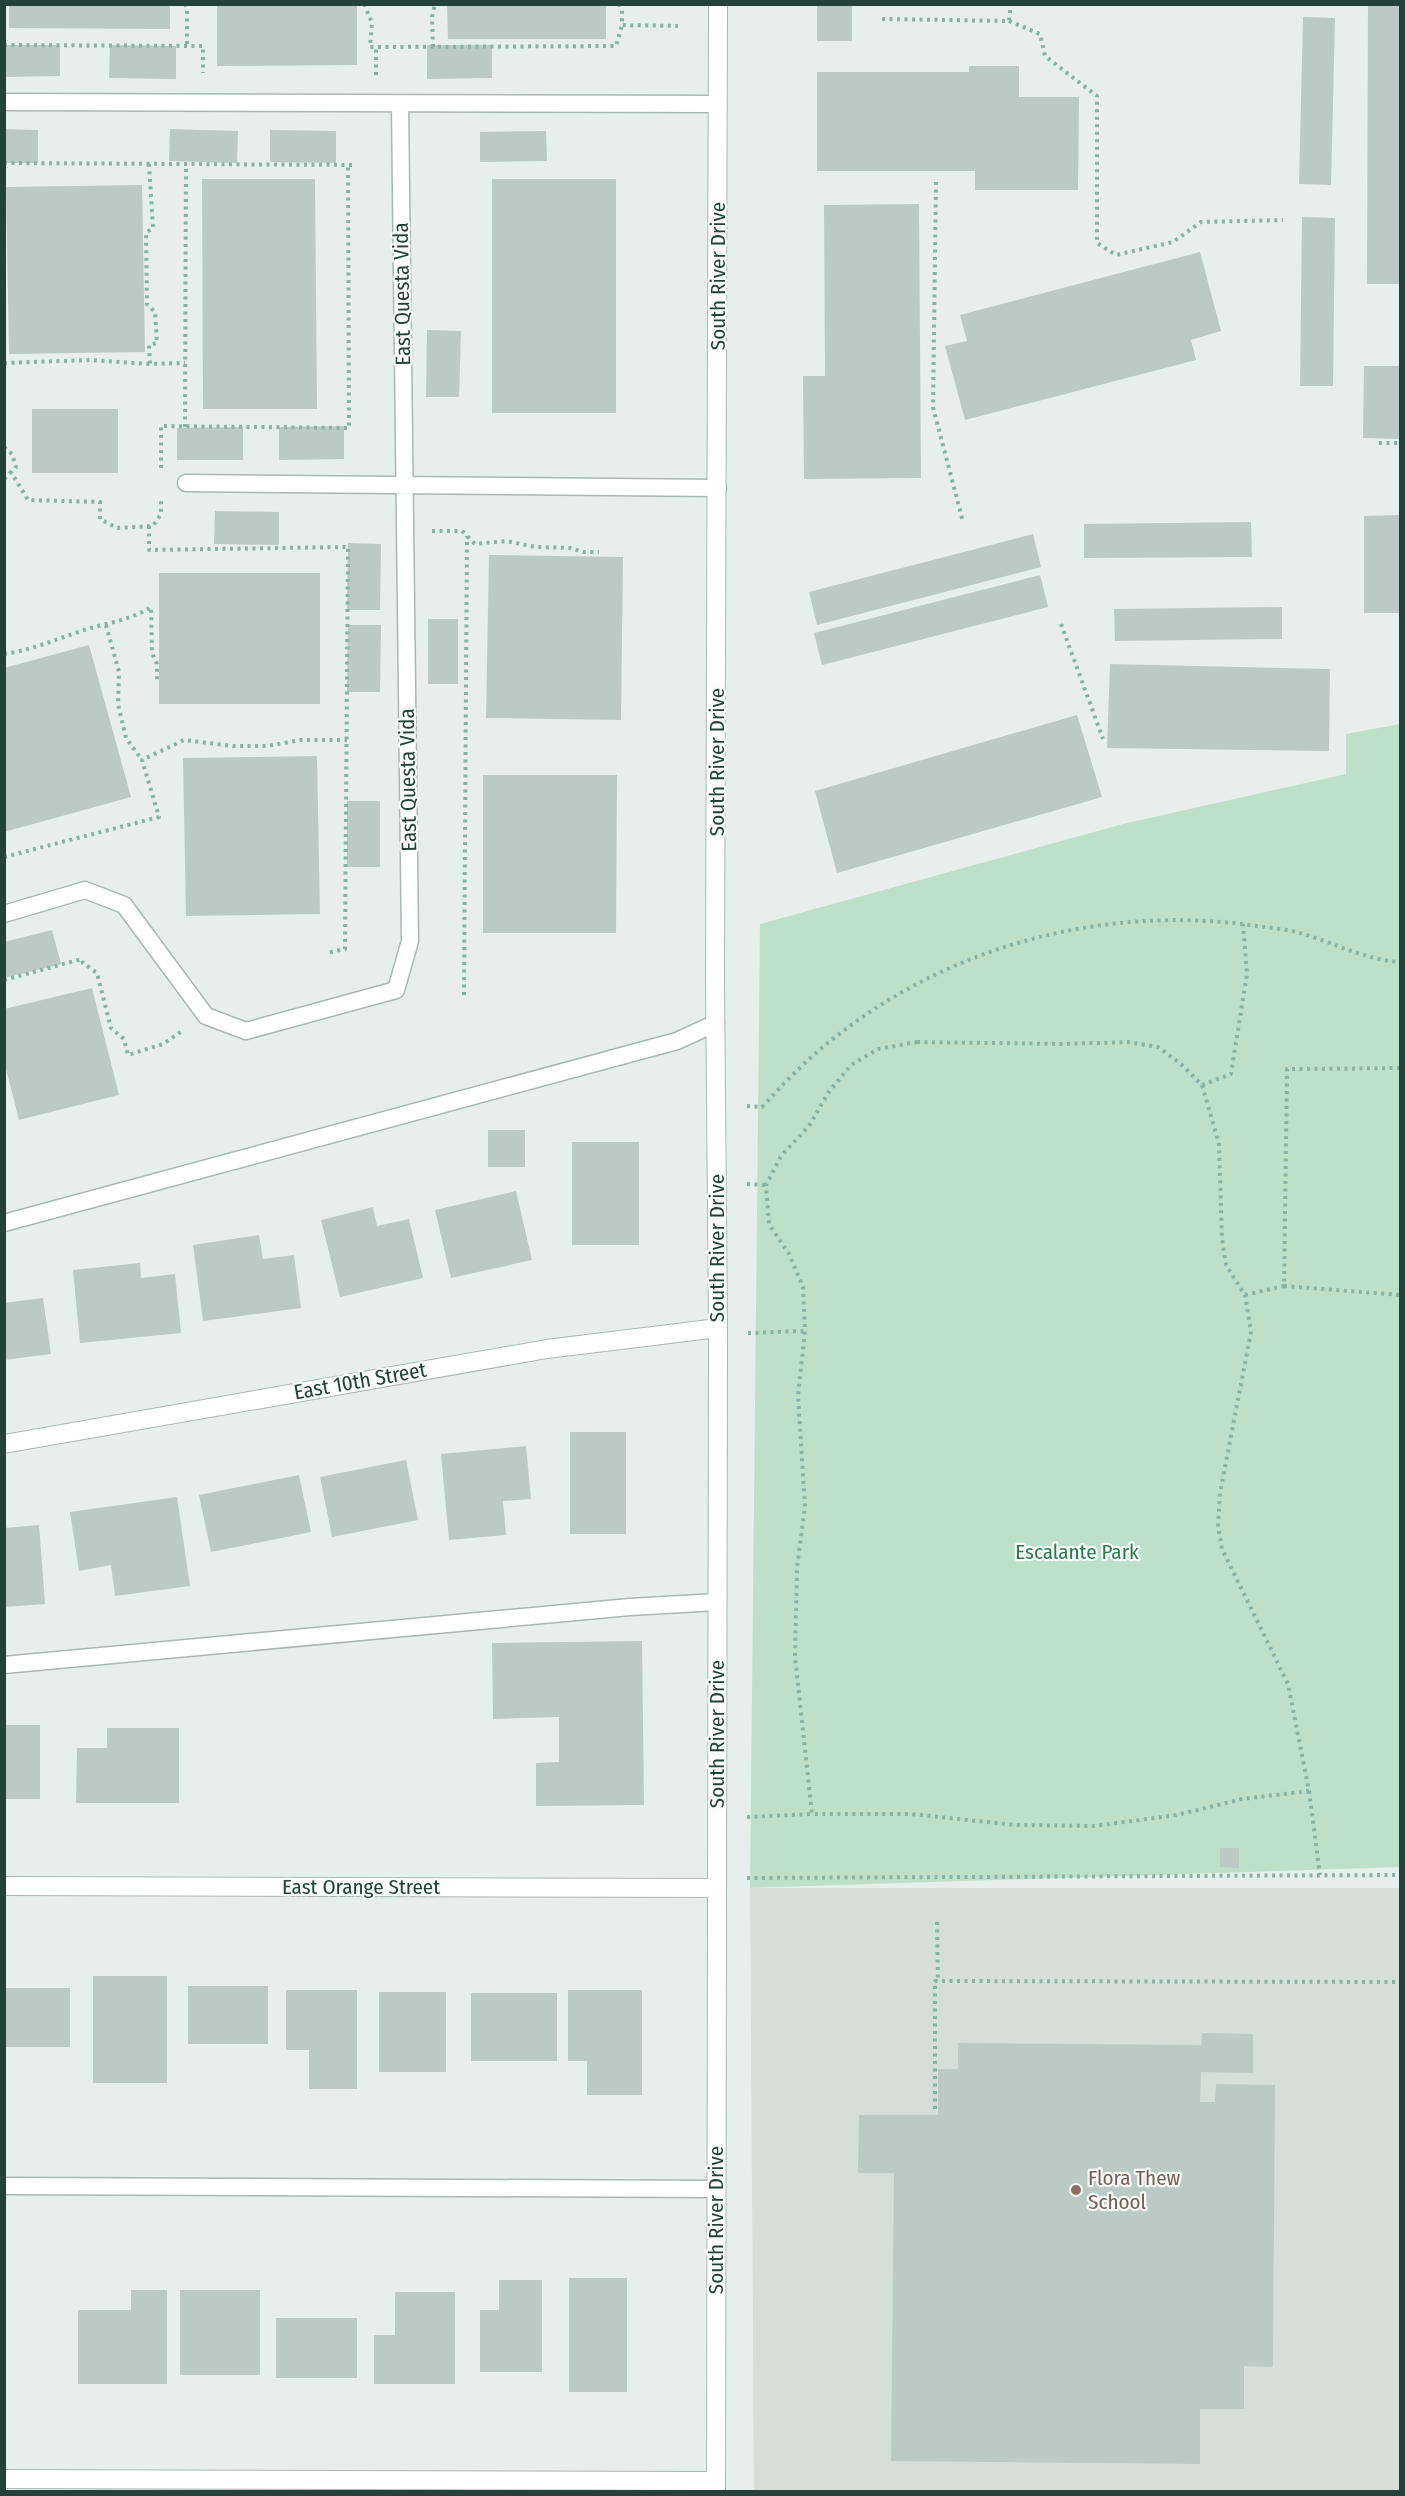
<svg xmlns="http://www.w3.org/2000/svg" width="1405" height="2496" font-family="'Fira Sans Condensed',sans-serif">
<rect width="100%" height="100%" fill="#e6efeb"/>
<path fill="#d4dfda" d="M750 1888H1400V2491H754Z"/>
<path fill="#bfe0c8" d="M1400 724V1867L750 1888 760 924 1123 824 1346 774V734Z"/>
<path fill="#bbcac4" d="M9 4H170V29L9 28Z
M217 4H357V65L217 66Z
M447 4H606V39H448Z
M817 4H852V41H817Z
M1368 4H1400V284H1367Z
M1303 17 1335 18 1331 185 1299 184Z
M4 45H60V76L4 77Z
M110 45 176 46V79L109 78Z
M427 45H492V78L427 79Z
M969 66H1019V97H1079L1078 190H975V171H817V72H969Z
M4 129 38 130V163H4Z
M170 129 238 131 237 163 169 161Z
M270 130 336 131V163L270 162Z
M546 131 547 161 480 162V132Z
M202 179H315L317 409H203Z
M492 179H616V413H492Z
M142 185 145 352 9 354 6 187Z
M919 204 921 478 804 479 803 376H825L824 205Z
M1302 217 1335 218 1333 386H1300Z
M1200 252 1221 331 1191 340 1196 360 965 420 945 346 967 341 960 315Z
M427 330 461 331 459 397H426Z
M1364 366H1400V439L1363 438Z
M32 409H118V473H32Z
M344 426V459L279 460V427Z
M243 427V460H177V428Z
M215 511 279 512V545L214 544Z
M1400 515V613H1364V516Z
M1251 522 1252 557 1084 558V524Z
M1033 534 1041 567 817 625 809 592Z
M348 543 381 544 380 610H347Z
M489 555 623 557 621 720 486 718Z
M159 573H320V704H159Z
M1040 575 1048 607 822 665 814 633Z
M1282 607V639L1115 641 1114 609Z
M428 619H458V684H428Z
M348 625H381L380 692H347Z
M89 645 131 797 4 832V668Z
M1110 664 1330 669 1329 751 1107 748Z
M1077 715 1102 797 837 873 815 791Z
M317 756 320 914 186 916 183 758Z
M483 775H617L616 933H483Z
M347 801H380V867H347Z
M52 930 61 964 4 978V942Z
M92 988 119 1095 19 1120 4 1061V1009Z
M488 1130H525V1167H488Z
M572 1142H639V1245H572Z
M516 1191 532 1260 451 1278 435 1210Z
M373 1207 377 1226 409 1219 423 1278 340 1297 321 1220Z
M259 1235 263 1259 294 1255 301 1308 203 1321 193 1245Z
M140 1263 141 1278 175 1274 181 1333 80 1343 73 1270Z
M43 1298 51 1354 4 1360V1303Z
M570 1432H626V1534H570Z
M526 1446 531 1499 503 1501 506 1535 449 1540 441 1454Z
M406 1460 418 1520 332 1537 320 1477Z
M299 1475 311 1532 211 1552 199 1495Z
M177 1497 190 1586 115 1596 111 1565 79 1571 70 1512Z
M39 1525 45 1604 4 1607V1528Z
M642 1641 644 1805 536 1806V1763L559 1762V1717L493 1719 492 1643Z
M4 1725H40V1799H4Z
M107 1728H179V1803H76L77 1748H107Z
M1220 1848H1239V1868L1220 1867Z
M93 1976H167V2083H93Z
M188 1986H268V2044H188Z
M4 1988H70V2047H4Z
M286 1990H357V2089H309V2050H286Z
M568 1990H642V2095H587V2061H568Z
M379 1992H446V2072H379Z
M471 1993H557V2061H471Z
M1202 2033 1253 2034V2073L1201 2072 1200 2102H1215L1216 2084 1275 2085 1273 2367 1244 2366V2409H1200V2464L891 2461 894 2173H858L859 2115H938V2069H958V2043L1201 2045Z
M569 2278H627V2392H569Z
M499 2280H542V2372H480V2310H499Z
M131 2290H167V2384H78V2310H131Z
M180 2290H260V2375H180Z
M395 2292H455V2384H374V2335H395Z
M276 2318H357V2378H276Z"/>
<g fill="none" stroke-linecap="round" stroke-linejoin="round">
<defs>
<path id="service" d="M4 102 718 104
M186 483 718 488
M4 914 85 890 124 905 206 1016 246 1031 396 990 410 941 400 104
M4 1223 677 1041 716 1023
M4 1665 630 1607 717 1602
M4 2186 716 2189"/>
<path id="minor" d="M4 1444 547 1349 718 1328
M4 1886 717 1888
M4 2479 716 2481
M716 2492 718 1328 715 981 718 4"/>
</defs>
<use href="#service" stroke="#a8b8b2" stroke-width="19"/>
<use href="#minor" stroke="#a8b8b2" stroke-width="20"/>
<path stroke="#86b3a5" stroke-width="4" stroke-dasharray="3 4.5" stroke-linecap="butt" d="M185 4 187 9V46
M364 4 372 23 370 47H376
M619 4 622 10V25L678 26
M882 19 1009 21 1011 4
M1009 21 1040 34 1045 56 1097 96V243L1116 255 1173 242 1201 222 1283 220
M4 45 203 46V73
M433 47 432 17 435 4
M376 75V47L616 46 622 25
M4 163 356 165
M149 164 153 228 146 233 147 304 155 312 157 343 149 345 150 364 185 363
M936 182 933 407 963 522
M4 363 91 360 150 364
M185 427 186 164
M1379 443H1400
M4 447 12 454 16 467 11 472 28 500 100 502V519L117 528 153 526 161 514V499
M161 468V426L349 428 348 165
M4 479 11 472
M149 526V550L348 547 345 949 326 953
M432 531H462L475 544 506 541 536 547 570 548 583 552H599
M1061 624 1103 739
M106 625 119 672 118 704 126 738 142 760
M4 654C31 650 55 640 81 631 105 623 129 621 151 607L152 653 157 664V681
M4 857 159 817 142 760 184 740 233 746H267L301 740H347
M4 980 82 959 83 963 97 973 111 1028 124 1039 128 1055 163 1044 182 1031
M464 995 467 536
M917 1042 1064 1044 1128 1042 1158 1047 1181 1064 1202 1085 1219 1144 1222 1239 1226 1265 1245 1295 1251 1332 1220 1493 1218 1526 1222 1549 1288 1684 1309 1791 1242 1799 1177 1815 1094 1826 1015 1825 911 1814H812L795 1657 797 1567 805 1507 798 1396 805 1331 803 1287 789 1254 769 1224 766 1185 781 1156 809 1126 828 1093 851 1065 878 1049Z
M1400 1068 1287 1069 1284 1286 1400 1295
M1202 1085 1231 1074 1247 974 1243 924
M747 1106 762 1107C786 1081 810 1056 838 1035 952 946 1099 907 1242 924 1260 927 1279 928 1296 932 1331 941 1364 960 1400 962
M747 1184 766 1185
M1245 1295 1284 1286
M748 1333 805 1331
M1309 1791 1320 1875
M747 1817 812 1814
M747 1878 1400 1875
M937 1922 938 1981
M935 2109V1981L1400 1982"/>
<use href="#service" stroke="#fff" stroke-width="16"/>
<use href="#minor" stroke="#fff" stroke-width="18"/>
</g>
<circle fill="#8d6e63" stroke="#f7fbf9" stroke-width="2" cx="1076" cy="2190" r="6"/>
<g text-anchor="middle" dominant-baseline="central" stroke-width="4.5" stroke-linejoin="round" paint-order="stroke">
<g font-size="21" fill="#24423a" stroke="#f7fbf9">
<text transform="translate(718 276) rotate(-90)">South River Drive</text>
<text transform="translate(402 294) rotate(-91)">East Questa Vida</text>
<text transform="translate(717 762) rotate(-90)">South River Drive</text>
<text transform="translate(408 780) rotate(-91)">East Questa Vida</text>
<text transform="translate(717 1248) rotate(-90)">South River Drive</text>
<text transform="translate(360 1381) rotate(-10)">East 10th Street</text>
<text transform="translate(717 1734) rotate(-90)">South River Drive</text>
<text x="361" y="1887">East Orange Street</text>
<text transform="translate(716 2220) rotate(-90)">South River Drive</text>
</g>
<g font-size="21" fill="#2d7a4b" stroke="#f7fbf9">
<text x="1077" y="1552">Escalante Park</text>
</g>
<g font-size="21" fill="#785e54" stroke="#f7fbf9" text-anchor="start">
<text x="1088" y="2178">Flora Thew<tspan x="1088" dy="24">School</tspan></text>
</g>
</g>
<rect width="1405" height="2496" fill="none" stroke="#24423a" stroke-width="12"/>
</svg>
